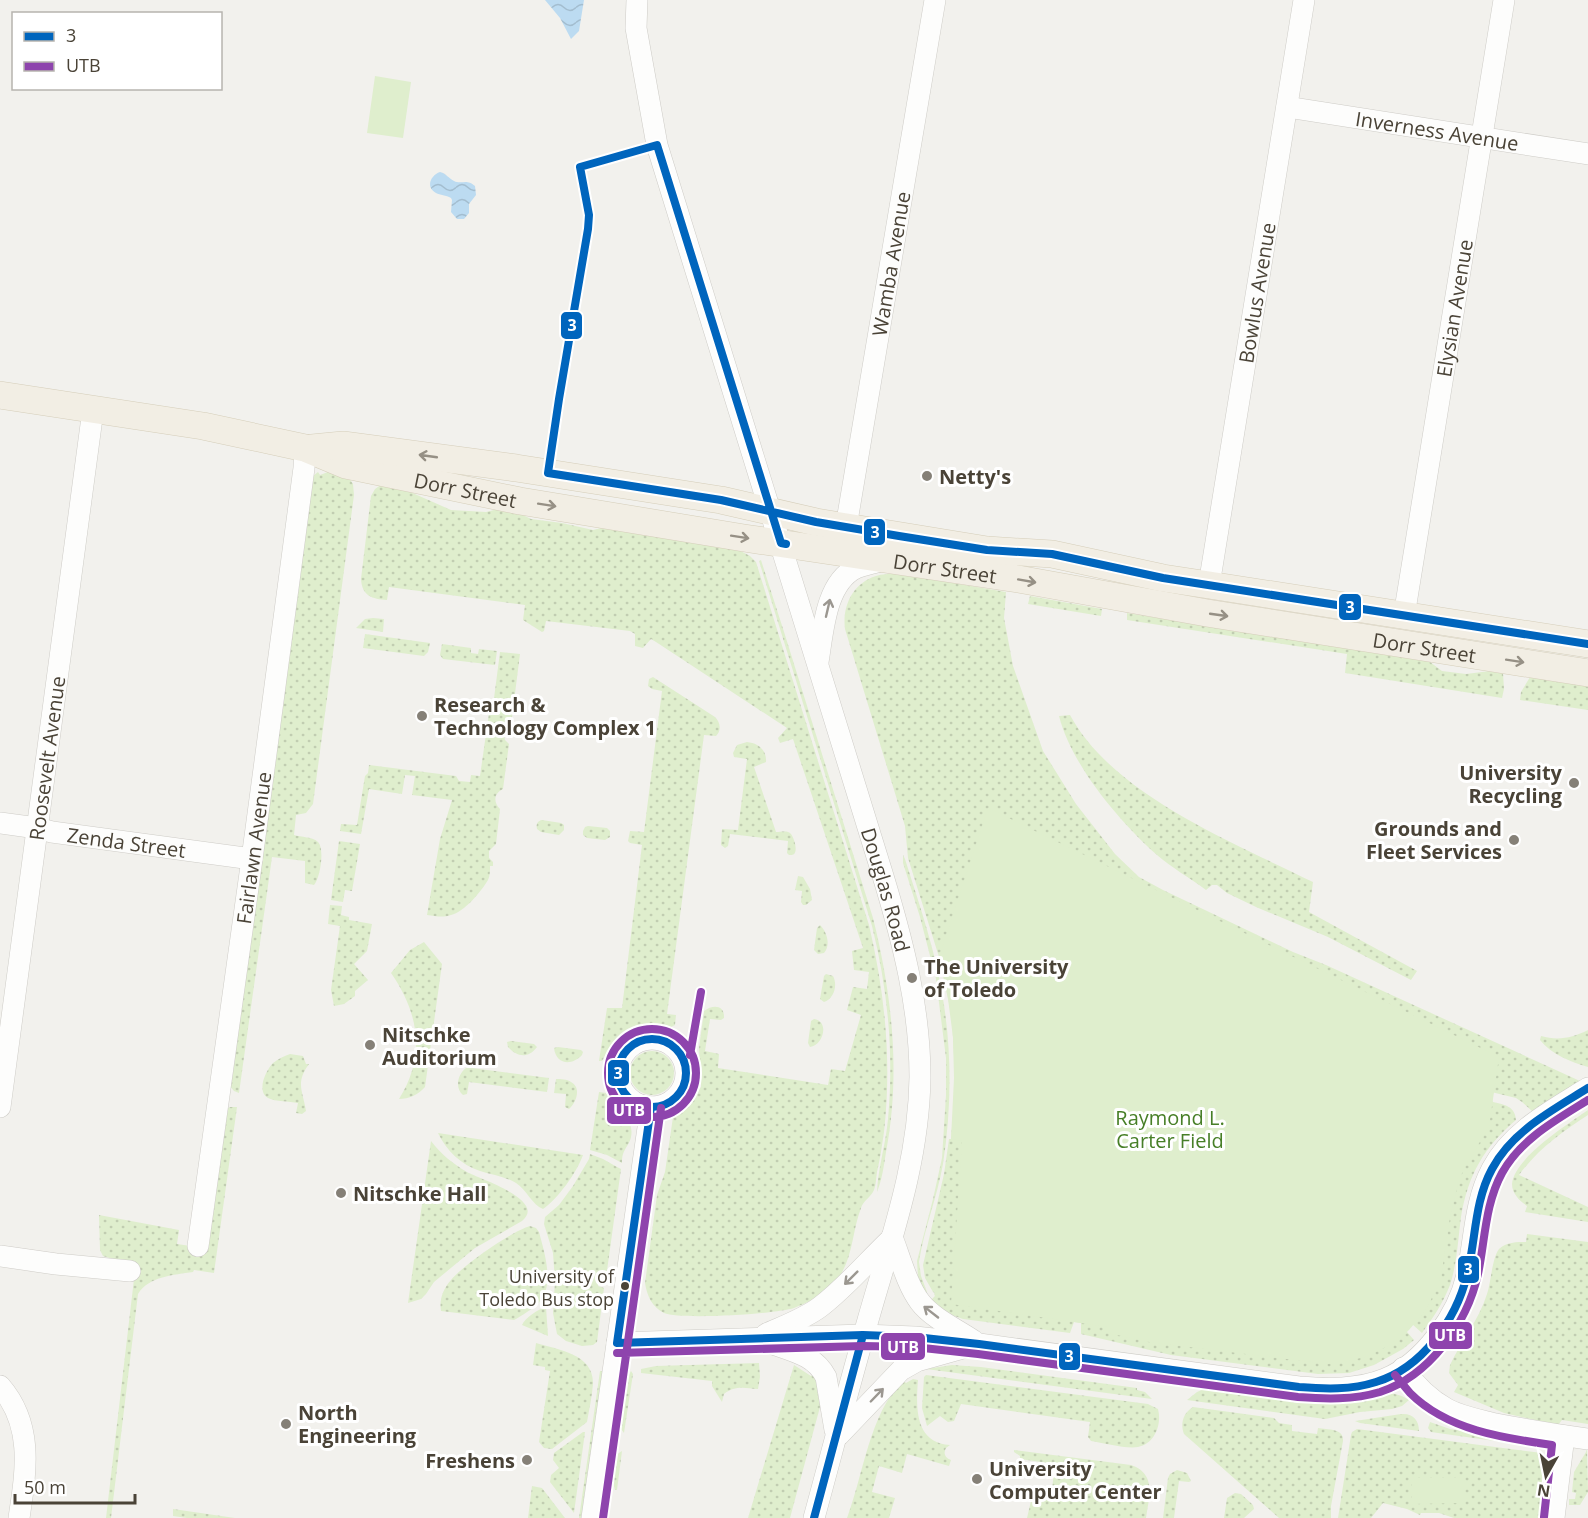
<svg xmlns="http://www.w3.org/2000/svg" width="1588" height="1518" font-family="'Open Sans',sans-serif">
<defs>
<pattern id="grass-dots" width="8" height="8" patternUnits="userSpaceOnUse" patternTransform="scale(1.5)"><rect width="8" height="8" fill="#dfeecd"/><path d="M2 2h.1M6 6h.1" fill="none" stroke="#c1cdb1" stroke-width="1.8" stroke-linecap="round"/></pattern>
<pattern id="water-waves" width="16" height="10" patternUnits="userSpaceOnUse" patternTransform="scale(1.5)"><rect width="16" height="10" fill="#bcdbf1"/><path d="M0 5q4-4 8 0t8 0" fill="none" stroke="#a3bdcf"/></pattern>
</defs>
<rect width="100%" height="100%" fill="#f2f1ed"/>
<path fill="url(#grass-dots)" d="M318 472 320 475 328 472 347 475 353 484 354 495 313 804 306 813 296 815 294 835C301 837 313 837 318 842 325 849 320 879 314 885L305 883V861L272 857 239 1093 234 1091 229 1085 313 476Z
M382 484 399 487 451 510 486 512 498 509 521 514 531 519 562 523 593 530 605 527 735 548 750 556 756 562 869 925C885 994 892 1061 884 1132 882 1146 880 1159 877 1172 876 1178 876 1185 874 1190 871 1197 863 1201 861 1208 852 1231 853 1261 836 1281 825 1293 810 1302 794 1308 775 1314 681 1320 664 1313 652 1307 647 1296 645 1283L657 1195 665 1172 673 1117 675 1114H681L701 1087 699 1048 704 1011C713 1004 725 1005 724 1018L721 1020 710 1019 705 1051 719 1054 718 1068 828 1085 831 1069 845 1071 861 1015 847 1010 853 987 867 989 869 972 854 970 852 951 863 948 793 739 780 743 778 738 787 728 656 642 651 639 643 648 635 646V634L630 631 546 621 544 631 542 632 523 620 525 605 389 587 387 600C372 599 362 596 361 579L371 496 375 489Z
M761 560 785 635 873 918C892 994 901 1074 886 1152 884 1165 882 1180 877 1192 878 1168 886 1143 888 1119 894 1054 888 990 872 926L759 561Z
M895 573 1006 592 1004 618 1013 666 1043 751 1076 804 1115 854 1139 877 1163 890 1293 952 1326 965 1580 1081 1532 1111 1522 1102 1516 1098 1487 1091 1493 1102C1505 1105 1515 1106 1516 1120 1484 1147 1468 1175 1461 1217 1458 1240 1457 1264 1450 1285 1443 1303 1433 1318 1422 1333L1412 1324 1407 1332 1414 1340 1403 1349 1374 1365 1349 1373 1318 1374 1171 1355 1081 1334V1323L1074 1322 1070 1333 963 1319 952 1315 930 1301 935 1296 934 1294 935 1293 933 1292 925 1278 923 1265 944 1174 949 1139H951L954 1102V1057L952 1020 945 981 939 957 908 858 905 826 845 629C842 606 853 583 876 576 882 574 889 574 895 573Z
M1030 596 1102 609 1101 616 1028 604Z
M1127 613 1423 660 1430 662 1442 671 1466 674 1490 671 1503 673 1504 689 1502 698 1345 673 1347 654 1127 620Z
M373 618 384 619 383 632 356 628 365 619Z
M365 634 430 643 428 652 424 656 363 648Z
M442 644 471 648V653L478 654 479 649 497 651 495 665 443 659 440 655Z
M500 652 520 654 511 725 504 734 505 740 509 744 503 789C494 793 493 802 500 809L496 844 489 851V858L493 862V866H490C490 871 490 876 488 880 481 892 464 912 451 915 443 918 435 916 427 915L440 839 452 800 412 795 415 776 405 775 402 794 369 789 361 834 340 831 341 824 357 825 365 776 368 773 369 765 456 776 459 781 470 782 471 775 480 776 490 706H493Z
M653 677 715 717C720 722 722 730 716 736L704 735 667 1014 676 1015 675 1025 671 1027C645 1020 624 1023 609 1048 606 1052 605 1056 602 1061H599L607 1008H622L642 845 630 843 628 841 630 831 644 832 662 691 652 689 648 686 649 679Z
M1530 677 1588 686V710L1520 700 1521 692Z
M1070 715C1113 795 1234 843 1313 882L1309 912 1417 971 1411 980 1328 937 1256 907 1227 893 1217 885H1212L1206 890C1190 878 1172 868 1157 855 1119 821 1072 766 1059 716Z
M747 742C758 743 767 750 766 762L754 767 776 832C781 832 788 830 791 834 794 838 798 850 794 854 793 855 791 855 789 855L787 853 788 841 730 834 728 846 725 848 721 845 722 829 738 830 747 759 734 757 733 753 737 745Z
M542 820 561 823 564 825V830L559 835 541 832 537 829C536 825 537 821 542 820Z
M588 826 607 828 610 831V837L605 840 587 838 583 835V831L585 827Z
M339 841 360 844 352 891 345 890 343 902 331 900Z
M903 855 905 859C920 907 937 955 944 1005 952 1058 951 1112 943 1164 937 1198 924 1229 919 1262L921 1276 927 1292 925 1293 918 1277 917 1261 933 1199 942 1158 946 1095V1058L936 979 920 917 903 863Z
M798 876 803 877 810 889 812 900 806 905H803L801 902 802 891 795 890Z
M330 905 342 906 341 915 349 917V920L372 924 367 951 354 964 368 980 355 991V996L344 1004 334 1006 331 990 340 926 328 924Z
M820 925C827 932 831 945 824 953L818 954 814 950 817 928Z
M424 942 442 964 425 1087C418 1095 409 1099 399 1099 426 1056 419 1013 391 973L410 950Z
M826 974 833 976C838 985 834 999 824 1002L820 999 824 976Z
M814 1019C830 1021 823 1046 810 1047L808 1043 811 1021Z
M1588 1030V1067C1571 1062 1551 1054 1540 1040L1541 1036C1558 1041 1572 1038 1588 1030Z
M511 1041 534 1044 537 1047C528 1059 517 1057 508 1047L507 1042Z
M558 1047 581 1050 583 1052 582 1055C572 1066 556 1065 554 1048Z
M630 1073a22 22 0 1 1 44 0a22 22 0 1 1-44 0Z
M290 1054 303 1056 306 1064H309C295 1083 303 1091 306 1111L302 1114 296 1113 298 1103C289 1101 276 1102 268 1098 256 1091 266 1070 273 1063 278 1059 284 1056 290 1054Z
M466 1068H472L549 1078 547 1092 469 1082 467 1094 463 1095C455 1088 457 1075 466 1068Z
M556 1079C561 1079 567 1079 571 1082 582 1088 576 1103 569 1109L565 1107 566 1094 554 1093Z
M599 1092 606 1093C615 1108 635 1117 631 1137 630 1143 625 1148 623 1154 622 1157 622 1160 622 1163L607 1155 590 1150Z
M230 1107H237L214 1273 194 1270 193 1272C174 1275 149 1276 138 1294L111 1518H106L136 1262 116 1260 103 1256 100 1250 99 1215 179 1230 177 1244 204 1248 224 1110Z
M1588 1110V1115C1562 1132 1538 1149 1519 1175L1588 1207V1222L1525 1212 1527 1206C1520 1201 1512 1194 1512 1184 1514 1158 1568 1124 1588 1110Z
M438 1133 583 1155C577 1172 558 1199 543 1209 532 1205 527 1190 516 1183 504 1176 492 1175 480 1171 461 1165 446 1150 438 1133Z
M431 1141C441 1154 453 1164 467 1172 477 1178 548 1200 522 1221L475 1248 434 1282 426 1294 421 1299 408 1303Z
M590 1154 603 1159 617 1167 621 1169 606 1278 599 1277 598 1286 604 1288 597 1342 593 1345 582 1346 566 1341 557 1334 553 1313 555 1281 553 1253 544 1224 545 1217 559 1205 573 1186 589 1159Z
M530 1226 536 1228 539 1232C544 1251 553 1279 543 1297 539 1305 522 1316 514 1320L441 1311C439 1300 443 1289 451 1280 462 1266 512 1231 530 1226Z
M1527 1234 1588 1242V1424L1562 1420 1558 1425 1504 1413 1454 1392 1458 1385 1449 1373 1450 1365C1461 1341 1479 1320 1487 1294 1491 1283 1492 1258 1499 1249 1506 1242 1517 1242 1526 1242Z
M546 1307 548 1336 522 1325C525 1318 538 1309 546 1307Z
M536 1343C559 1350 594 1354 593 1384 592 1397 589 1410 587 1422L552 1449 544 1448 539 1442 550 1371 545 1370V1367L533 1365Z
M759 1363 760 1377 758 1389C745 1388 735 1385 724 1394L722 1402 712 1386V1381L641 1373V1369L656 1366Z
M794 1365 811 1376 814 1373 822 1392 820 1407 790 1518H748Z
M952 1365 981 1367 1137 1388V1390L1145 1392 1152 1399 926 1369Z
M600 1371H603L582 1518H579Z
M631 1371 633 1374 624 1433 618 1425 624 1384Z
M926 1375 1148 1404 1158 1409C1162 1424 1155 1444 1138 1447 1126 1449 1103 1443 1091 1441L1088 1437 1090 1422 961 1404 954 1421 948 1422 940 1416 927 1426 922 1408 924 1377Z
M913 1379 918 1380C916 1406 914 1443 950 1445L946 1448C943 1453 945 1458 951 1460L949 1466 907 1454 902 1473 879 1466 872 1492 895 1498 889 1518H847C864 1473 869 1415 903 1380L906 1383Z
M1204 1389H1219C1258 1395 1302 1405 1341 1402 1363 1400 1388 1385 1409 1400L1402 1406 1392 1409 1360 1412 1325 1419 1187 1400 1197 1392Z
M1193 1407 1274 1418 1279 1423 1292 1425V1431L1317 1434 1318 1428C1328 1430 1344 1428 1343 1441L1331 1506V1518H1279L1184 1434C1180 1424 1183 1413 1193 1407Z
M1401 1414C1413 1413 1419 1420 1419 1431L1360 1423 1355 1421Z
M1430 1422 1450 1429 1510 1438 1509 1443 1431 1432 1428 1428Z
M1357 1429 1542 1453 1545 1456 1547 1462 1540 1518H1454L1439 1513H1421L1420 1515 1407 1509 1383 1503 1371 1518H1338L1351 1435 1352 1432Z
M583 1432H585L574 1513 550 1482 551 1475 559 1468 553 1460 554 1453Z
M1587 1448 1588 1492 1580 1505H1569V1499H1575L1576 1493 1572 1492 1574 1472 1586 1452Z
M1014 1450 1131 1465C1157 1474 1149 1497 1146 1518H1027L1034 1488 1052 1489 1055 1464 1020 1459V1456L1014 1452Z
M622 1451 617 1490H615L611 1475 614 1456Z
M1177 1470 1187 1473 1191 1481 1189 1482 1179 1481 1174 1518H1163L1168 1478 1170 1474Z
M532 1486 542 1488 565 1518H528Z
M1235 1493 1241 1494 1253 1505 1254 1509 1244 1518H1224L1227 1498Z
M173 1509 235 1518H187L173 1516Z"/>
<path fill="#dfeecd" d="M375 76 411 82 403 138 367 133Z
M988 808 1499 1057 1489 1127 1464 1168 1458 1184 1450 1217 1441 1278 1429 1304 1421 1316 1409 1330 1388 1346 1365 1357 1339 1363 1327 1364 1149 1342 1108 1333V1327L951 1304 962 1141 951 1139 954 1078 953 1037 948 999 939 957Z
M1412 1478H1464V1503L1412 1504Z"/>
<path fill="url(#water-waves)" d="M545 0H584L579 31 571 39 560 18Z
M440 172C447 174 448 178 454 181 462 185 466 178 475 186L476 195 469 204V213L464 219H457L451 212 452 200 451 198C446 195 440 195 436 193 425 187 431 175 440 172Z"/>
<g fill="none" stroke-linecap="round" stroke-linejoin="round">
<defs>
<g id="minor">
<path id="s1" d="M637 0 636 28 657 145 883 876C903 942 920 1008 920 1077 919 1162 891 1239 868 1320 849 1386 832 1452 814 1518"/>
<path id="s2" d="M1287 107 1588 154"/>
<path id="s3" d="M846 527 935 0"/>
<path id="s4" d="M1209 585 1304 0"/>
<path id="s5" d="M1404 616 1504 0"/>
<path d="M818 662C823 633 825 583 856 568 864 565 874 563 883 560"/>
<path id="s6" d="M0 823 37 828 52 832 252 859"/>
<circle cx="652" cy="1073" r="34"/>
<path id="s7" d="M0 1107 93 410"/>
<path d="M892 1237C900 1257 907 1285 920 1302 932 1318 958 1330 974 1341"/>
<path id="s8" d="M198 1246 252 859 304 468 305 448"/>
<path d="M0 1256 56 1264 130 1271"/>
<path d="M766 1334C784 1326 804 1319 820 1307 845 1288 867 1262 890 1240"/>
<path d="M617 1343 863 1335 915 1337 979 1344 1299 1387C1327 1389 1358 1390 1385 1379 1424 1363 1458 1315 1467 1275 1475 1239 1474 1203 1492 1169 1512 1131 1553 1110 1588 1088"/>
<path d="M770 1343C792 1351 815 1355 826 1377L835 1430"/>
<path d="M1403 1368C1415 1385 1429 1399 1447 1409 1462 1417 1480 1420 1496 1424 1527 1430 1557 1435 1588 1439"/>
<path d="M0 1386C34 1425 26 1471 19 1518"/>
<path d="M839 1435 901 1370 917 1361 967 1347"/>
<path d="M592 1518 651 1107"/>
<path d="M1554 1518 1564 1436"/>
</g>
<g id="major">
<path id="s9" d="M0 395 203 426 305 448 346 465 520 501 744 538 1018 579 1207 613 1588 673"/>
<path d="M312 448 343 445 516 468 721 500 816 522 987 550 1052 554 1163 578 1209 585 1588 644"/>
</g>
</defs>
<use href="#minor" stroke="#ceccc7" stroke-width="22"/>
<use href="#major" stroke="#d5ceba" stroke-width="28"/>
<use href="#minor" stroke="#fdfdfc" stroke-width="21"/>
<use href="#major" stroke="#f2eee4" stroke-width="27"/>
<defs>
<path id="bus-1" d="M657 145 580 167 589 215 588 229 559 399 548 473 721 500 816 522 899 536 987 550 1052 554 1163 578 1588 644
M657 145 781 543 786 544
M618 1073a34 34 0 1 1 68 0a34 34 0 1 1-68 0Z
M651 1107 617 1343 863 1335 915 1337 979 1344 1299 1387C1325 1389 1351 1390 1376 1382 1422 1368 1456 1320 1467 1275 1476 1240 1474 1202 1492 1169 1512 1131 1553 1110 1588 1088
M814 1518 863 1335"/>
<path id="bus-2" d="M608 1073a44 44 0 1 1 88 0a44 44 0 1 1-88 0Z
M690 1055 701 992
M617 1353 863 1346 914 1347 978 1354 1298 1397C1325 1399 1353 1400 1380 1392 1429 1376 1467 1324 1478 1274 1485 1241 1485 1204 1502 1173 1521 1139 1556 1120 1588 1100
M1395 1375C1400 1381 1405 1387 1410 1393 1447 1430 1503 1438 1552 1445L1544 1517
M603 1518 661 1108"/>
</defs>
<use href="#bus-1" stroke="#fff" stroke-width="12"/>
<use href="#bus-2" stroke="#fff" stroke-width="12"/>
<use href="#bus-1" stroke="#0065bd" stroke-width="8"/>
<use href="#bus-2" stroke="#8e44ad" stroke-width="8"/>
</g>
<defs><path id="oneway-shaft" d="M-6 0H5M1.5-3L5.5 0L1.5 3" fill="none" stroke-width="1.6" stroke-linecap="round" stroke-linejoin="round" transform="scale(1.5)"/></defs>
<g stroke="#969085">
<use href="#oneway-shaft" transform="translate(428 456) rotate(-172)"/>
<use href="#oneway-shaft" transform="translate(547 505) rotate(9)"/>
<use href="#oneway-shaft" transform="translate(740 537) rotate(9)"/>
<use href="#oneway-shaft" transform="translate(1027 581) rotate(10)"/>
<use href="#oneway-shaft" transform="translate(1219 615) rotate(8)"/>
<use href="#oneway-shaft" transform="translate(1515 661) rotate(9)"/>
</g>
<g stroke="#9b9790">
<use href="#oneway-shaft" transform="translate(828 608) rotate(-77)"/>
<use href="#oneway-shaft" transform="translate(851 1278) rotate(135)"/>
<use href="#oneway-shaft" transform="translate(931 1312) rotate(-142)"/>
<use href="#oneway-shaft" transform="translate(877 1395) rotate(-46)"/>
</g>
<g fill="#858077" stroke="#fff" stroke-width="2">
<circle cx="927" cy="476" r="6"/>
<circle cx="422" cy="716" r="6"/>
<circle cx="1574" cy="783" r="6"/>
<circle cx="1514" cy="840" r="6"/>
<circle cx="912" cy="978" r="6"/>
<circle cx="370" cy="1045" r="6"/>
<circle cx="341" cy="1193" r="6"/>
<circle cx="286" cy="1424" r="6"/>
<circle cx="527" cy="1460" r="6"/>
<circle cx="977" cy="1479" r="6"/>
</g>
<circle fill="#4a4337" stroke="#fff" stroke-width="2" cx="625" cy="1286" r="5"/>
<g text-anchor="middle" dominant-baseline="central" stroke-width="6" stroke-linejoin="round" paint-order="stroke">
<g font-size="18" fill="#4a4337" stroke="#fff" text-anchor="end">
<text x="614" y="1276">University of<tspan x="614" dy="23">Toledo Bus stop</tspan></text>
</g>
<g font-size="20" fill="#4a4337" stroke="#fff">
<text stroke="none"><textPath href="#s2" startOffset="152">Inverness Avenue</textPath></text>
<text stroke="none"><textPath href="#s3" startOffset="267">Wamba Avenue</textPath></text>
<text stroke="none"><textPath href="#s4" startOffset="296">Bowlus Avenue</textPath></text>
<text stroke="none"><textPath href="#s5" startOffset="312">Elysian Avenue</textPath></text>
<text stroke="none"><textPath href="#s9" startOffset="476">Dorr Street</textPath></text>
<text stroke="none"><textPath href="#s9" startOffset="962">Dorr Street</textPath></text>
<text stroke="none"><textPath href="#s9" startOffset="1448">Dorr Street</textPath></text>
<text stroke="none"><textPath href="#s7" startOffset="352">Roosevelt Avenue</textPath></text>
<text stroke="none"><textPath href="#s6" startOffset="128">Zenda Street</textPath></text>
<text stroke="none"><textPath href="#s8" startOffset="402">Fairlawn Avenue</textPath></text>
<text stroke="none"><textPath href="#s1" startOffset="926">Douglas Road</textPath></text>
</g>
<g font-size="20" font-weight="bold" fill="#4a4337" stroke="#fff" text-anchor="start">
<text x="939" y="476">Netty's</text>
<text x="434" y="704">Research &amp;<tspan x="434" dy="23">Technology Complex 1</tspan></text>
<text x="1562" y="772" text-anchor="end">University<tspan x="1562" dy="23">Recycling</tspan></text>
<text x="1502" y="828" text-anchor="end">Grounds and<tspan x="1502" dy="23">Fleet Services</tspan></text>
<text x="924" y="966">The University<tspan x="924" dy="23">of Toledo</tspan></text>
<text x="382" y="1034">Nitschke<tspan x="382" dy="23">Auditorium</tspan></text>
<text x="353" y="1193">Nitschke Hall</text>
<text x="298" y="1412">North<tspan x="298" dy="23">Engineering</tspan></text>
<text x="515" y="1460" text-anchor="end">Freshens</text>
<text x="989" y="1468">University<tspan x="989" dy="23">Computer Center</tspan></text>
</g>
<g font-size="20" fill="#477f27" stroke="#fff">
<text x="1170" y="1117">Raymond L.<tspan x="1170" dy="23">Carter Field</tspan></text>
</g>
</g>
<g stroke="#fff" stroke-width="2">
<rect x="560" y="311" width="23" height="29" rx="6" fill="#0065bd"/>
<rect x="863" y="518" width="23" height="28" rx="6" fill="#0065bd"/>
<rect x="1338" y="593" width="24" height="28" rx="6" fill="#0065bd"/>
<rect x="607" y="1059" width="23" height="28" rx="6" fill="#0065bd"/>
<rect x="606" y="1096" width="46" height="29" rx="6" fill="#8e44ad"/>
<rect x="1457" y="1255" width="23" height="29" rx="6" fill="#0065bd"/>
<rect x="1428" y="1321" width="45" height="29" rx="6" fill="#8e44ad"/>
<rect x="880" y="1332" width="46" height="29" rx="6" fill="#8e44ad"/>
<rect x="1058" y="1342" width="23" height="29" rx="6" fill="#0065bd"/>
</g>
<g font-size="16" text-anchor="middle" font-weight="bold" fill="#fff">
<text x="572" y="331">3</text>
<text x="875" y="538">3</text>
<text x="1350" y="613">3</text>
<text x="618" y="1079">3</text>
<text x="629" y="1116">UTB</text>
<text x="1468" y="1275">3</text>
<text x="1450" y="1341">UTB</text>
<text x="903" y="1353">UTB</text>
<text x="1069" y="1362">3</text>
</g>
<rect x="12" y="12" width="210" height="78" fill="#ffffff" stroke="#b7b4af" stroke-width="1.5"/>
<rect x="24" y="32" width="30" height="9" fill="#0065bd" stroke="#b7b4af" stroke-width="1.5"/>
<text x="66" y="42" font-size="18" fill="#4a4337">3</text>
<rect x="24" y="62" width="30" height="9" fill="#8e44ad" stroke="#b7b4af" stroke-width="1.5"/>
<text x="66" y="72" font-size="18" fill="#4a4337">UTB</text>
<g transform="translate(1546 1476) rotate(189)" stroke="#ffffff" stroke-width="4.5" paint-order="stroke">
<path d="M0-4.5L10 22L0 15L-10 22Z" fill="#4a4337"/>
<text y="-9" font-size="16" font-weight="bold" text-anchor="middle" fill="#4a4337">N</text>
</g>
<path d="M15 1494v9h120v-9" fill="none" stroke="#4a4337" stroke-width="3"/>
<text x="24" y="1494" font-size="18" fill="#4a4337" stroke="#ffffff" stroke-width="4.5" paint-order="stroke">50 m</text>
</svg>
